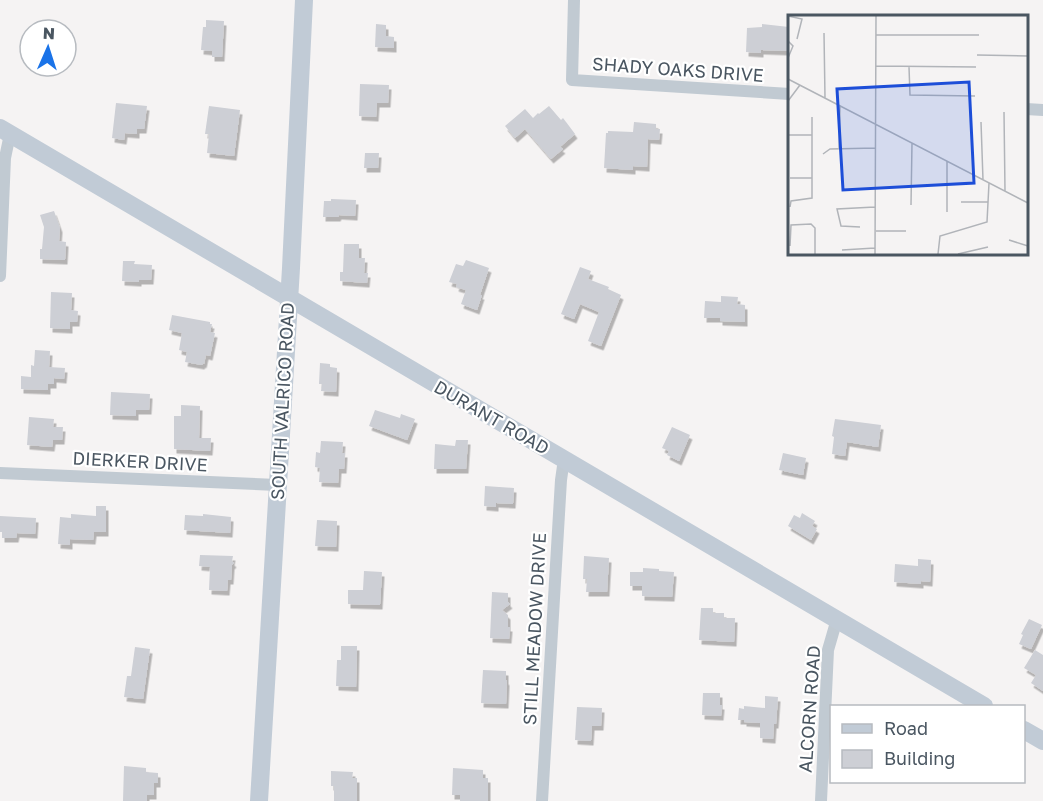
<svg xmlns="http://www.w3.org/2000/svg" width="1043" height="801" font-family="'Golos Text',sans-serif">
<defs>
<filter id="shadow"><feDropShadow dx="2.5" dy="4.5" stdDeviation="0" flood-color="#0004"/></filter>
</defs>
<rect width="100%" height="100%" fill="#f5f3f3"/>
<path fill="#cdcfd5" filter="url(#shadow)" d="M206 20 224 21 222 57H212V51L201 50 203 27H206Z
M376 24 386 25V36L394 37V48L375 47Z
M762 24 789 27V51L761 50V53L746 52 747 28 762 27Z
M360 84 389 85 388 103H377L376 117 359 116Z
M116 103 147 106 144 129H137V134L125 133 124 140 112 138Z
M209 106 240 110 234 156 207 153 209 134H205Z
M549 106 561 120 563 118 575 134 560 147 563 149 551 159 525 129 515 138 505 126 525 109 533 118 538 113 539 114Z
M634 122 656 124V129H660L659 140 648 139 647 167 633 166V170L604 168 606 133H608V131L633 132Z
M365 153H379L378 168H364Z
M331 199 356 200 355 216 339 215 338 217H323L324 201H331Z
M54 211 60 228 59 241 66 242 65 260 40 259V249H42L44 227 40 215Z
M344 244H359V258H365L364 273H368L367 283 340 281V272H343Z
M466 260 489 268 480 295H482L477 310 461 304 466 290 456 287 457 284 449 282 456 264 463 266Z
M123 261H135L134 264 152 265 151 280H139V282L122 281Z
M580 267 591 271 588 279 609 287 608 289 621 295 601 346 588 341 599 312 580 304 574 319 561 314Z
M51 292 72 293 71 310 78 311 77 322H70V329L50 328Z
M721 296 738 297 737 304 745 305V322L720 321V318H704L705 301 721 302Z
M172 315 210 322V324H212L210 332 215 333 210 356 206 355 204 364 203 363 202 365 185 362 187 352 179 350 182 333 169 330Z
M35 350 50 351 49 367 65 368 64 379 54 378V384H48V390L21 389V376L31 377V365L34 366Z
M320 363 330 364V367L337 368 336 392 321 391 322 384H319Z
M111 392 150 394 149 410H136V416L110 415Z
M181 405 200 406 199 438H211L210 451 174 449V416H181Z
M375 410 400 418 401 414 415 419 407 440 369 426Z
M29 417 54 419 53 427H63L62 440H53L52 447 27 445Z
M835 419 881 425 878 447 847 442 845 456 832 454 834 437 832 436Z
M672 427 690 435 679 461 667 455 669 451 662 448Z
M456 440H468L466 469H434L435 444 455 446Z
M321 441 343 442 342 453H345L344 469H339L338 483 319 482 320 468 315 467 316 452 320 453Z
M783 453 806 458 803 475 779 470Z
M485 486 514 488 513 504 496 503V507L484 506Z
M96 506H106V532H94L93 540 70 539V545L58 544 60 517 71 518V514L96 516Z
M802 513 815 521 812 526 817 529 811 540 788 526 794 515 800 518Z
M203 514 231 517 230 533 184 530 185 515 203 516Z
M0 516 36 518 35 534 17 533 16 538H2V532H0Z
M317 520 337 521 336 547 315 546Z
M200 555 233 556 232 561 234 563 232 565 231 580H228L227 591 209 590 210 567 199 566Z
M584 556 609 558 607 592H586L587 579H583Z
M918 559 931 560 930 582 921 581V584L894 582 895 564 918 566Z
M643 568 659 569V571L674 572 672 597 642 596V586H630V572H643Z
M364 571 382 572 380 605 348 604V590H363Z
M492 592 508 593V602L510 604 502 610 508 615V627H510L509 639 490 638Z
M701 608H713V613H724V618H735L734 642 699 640Z
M1029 619 1042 625 1031 649 1019 644 1023 635 1021 634Z
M341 646H357L356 687 336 686 337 660H341Z
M135 647 150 649 143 699 124 697 127 676H131Z
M1035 650 1043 655V691L1031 683 1036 675 1024 668Z
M483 670 506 671V680L507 681 506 704 481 703Z
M703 693H720V705H722L721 716 702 715Z
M765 696 778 697 776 724H774L773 739 760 738V723L744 722V720H738L739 708 744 709V706L765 708Z
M577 707 602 708 601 726H592L591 741 575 740Z
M124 766 146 768V772L158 773V783H154V795H147V801H123Z
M453 768 483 770V778H488V801H460V795H452Z
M331 771 353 772 352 778H357V801H334V786H331Z"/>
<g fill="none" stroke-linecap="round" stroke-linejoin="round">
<path stroke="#c1cad2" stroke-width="12" d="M574 0 572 80 790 94
M1026 109 1043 110
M0 276 5 158 10 134
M0 473 277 485
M542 801 561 480 564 459
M821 801 828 650 837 619"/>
<path stroke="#c1cbd6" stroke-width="18" d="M0 128 984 706
M1024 730 1043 741
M259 801 291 268 304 0"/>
</g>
<g text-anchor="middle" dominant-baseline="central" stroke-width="4.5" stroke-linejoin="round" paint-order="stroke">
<g font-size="18" fill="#4a5661" stroke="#fff">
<text transform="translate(678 69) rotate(4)">SHADY OAKS DRIVE</text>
<text transform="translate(282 401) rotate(-87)">SOUTH VALRICO ROAD</text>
<text transform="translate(492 417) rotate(30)">DURANT ROAD</text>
<text transform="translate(140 461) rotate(3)">DIERKER DRIVE</text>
<text transform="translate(534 629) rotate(-87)">STILL MEADOW DRIVE</text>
<text transform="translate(809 709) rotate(-86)">ALCORN ROAD</text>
</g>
</g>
<g transform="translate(788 15)">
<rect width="240" height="240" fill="#f5f3f3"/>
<path fill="none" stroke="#b1b4b9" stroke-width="1.5" d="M0 1 14 4 9 24M36 18 37 83M88 20H191M0 26 5 31 0 43M189 40 240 41M88 51 188 52M121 52 122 80 187 81M0 64 240 188M0 86 12 70M216 97 217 176M193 107 195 165M0 120H24M51 133 52 90M35 139 42 134 88 133M2 163H24M173 187H200M123 190 124 128M2 192 3 186 24 183V102M159 197V146M72 212 53 211 49 194 87 192M88 216H118M221 225 240 231M2 231 3 210 23 209 27 213V239M54 235 87 233M87 239 88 1M150 239 152 221 199 207 201 168M170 239 200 232"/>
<path fill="#1d4ed8" fill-opacity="0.15" stroke="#1d4ed8" stroke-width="3" d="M181 67 186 168 55 175 49 74Z"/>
<rect width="240" height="240" fill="none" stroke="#4a5661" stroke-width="3"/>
</g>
<rect x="830" y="705" width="195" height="78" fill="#ffffff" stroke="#b7bbc0" stroke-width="1.5"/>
<rect x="842" y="724" width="30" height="9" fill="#c1cbd6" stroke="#b7bbc0" stroke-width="1.5"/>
<text x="884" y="735" font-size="18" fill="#4a5661">Road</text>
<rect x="842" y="750" width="30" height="18" fill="#cdcfd5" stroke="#b7bbc0" stroke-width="1.5"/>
<text x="884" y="765" font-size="18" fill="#4a5661">Building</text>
<g transform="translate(48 48) rotate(3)"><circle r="28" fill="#ffffff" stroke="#b7bbc0" stroke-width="1.5"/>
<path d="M0-4.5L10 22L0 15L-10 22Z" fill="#1a73e8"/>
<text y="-9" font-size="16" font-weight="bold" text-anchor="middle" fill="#4a5661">N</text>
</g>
</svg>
